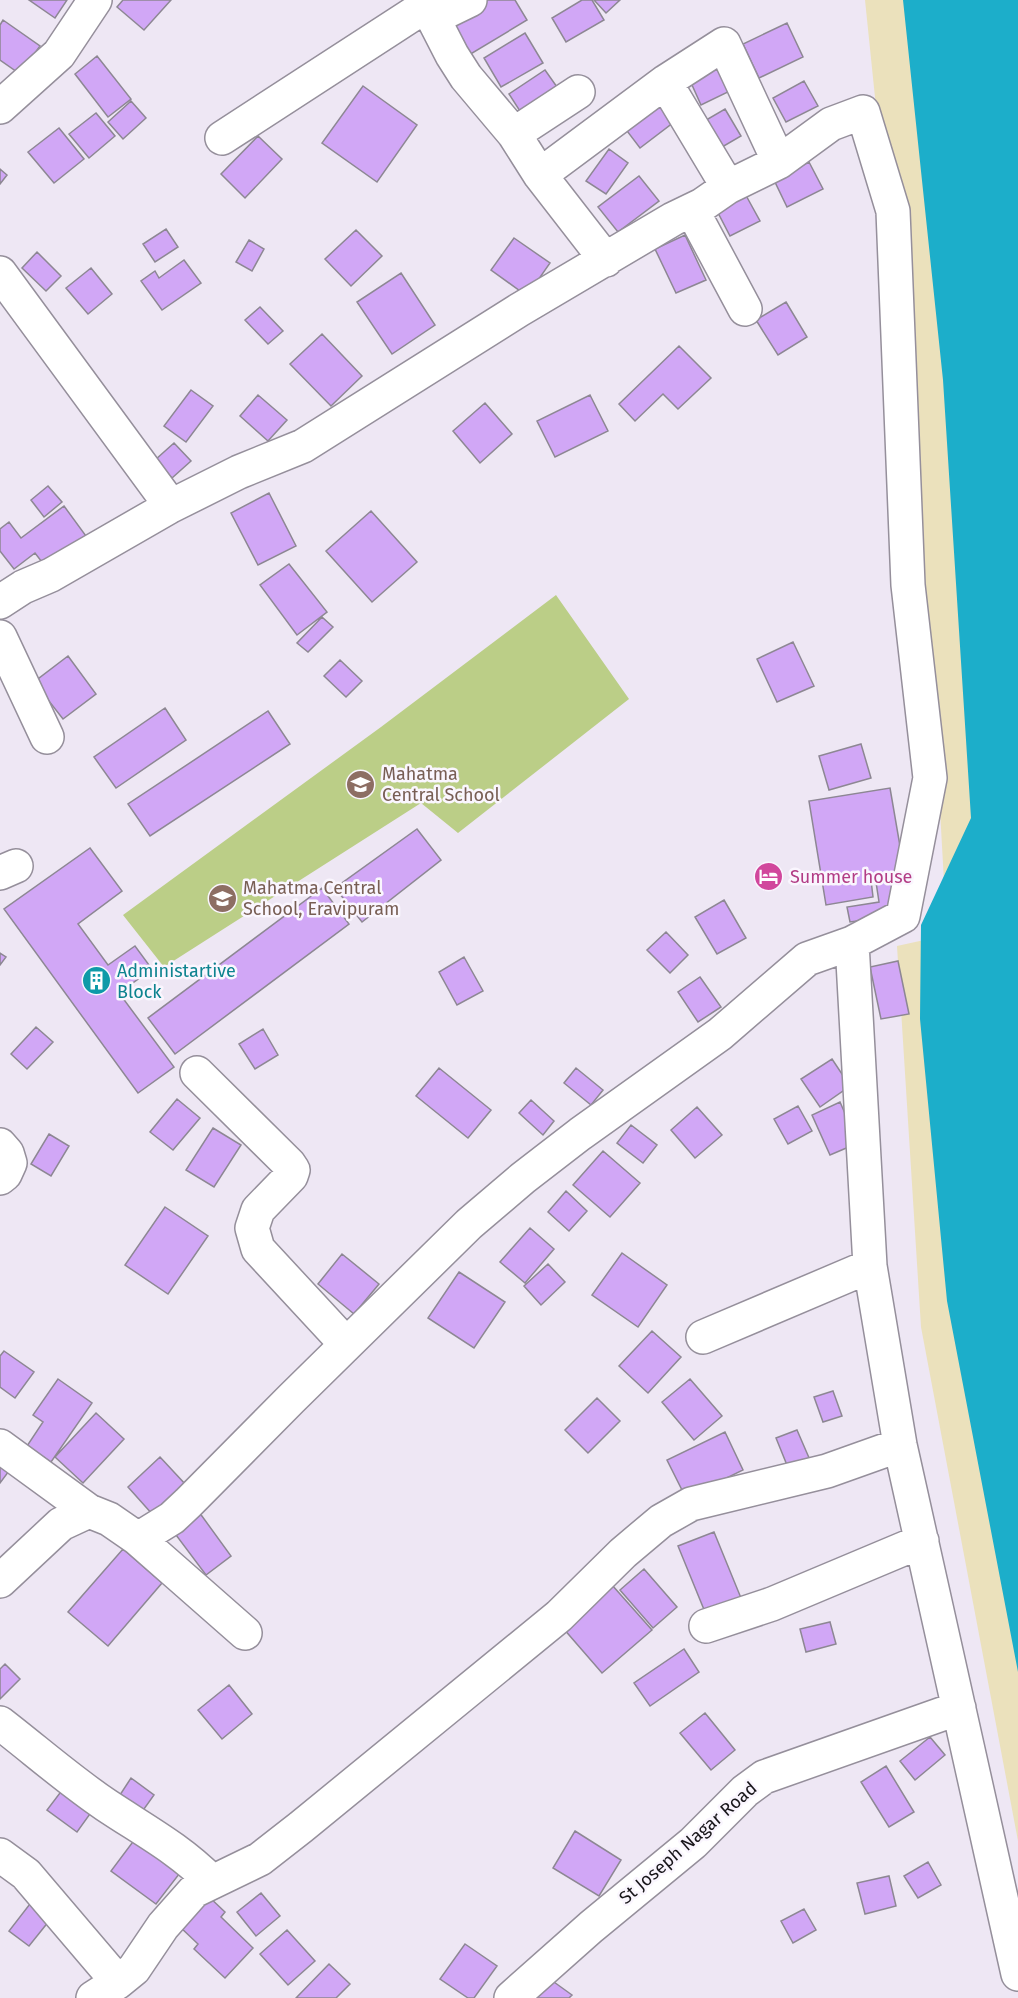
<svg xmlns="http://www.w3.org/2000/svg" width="1018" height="1998" font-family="'Fira Sans',sans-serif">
<rect width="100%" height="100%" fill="#eee7f4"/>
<path fill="#bbce87" d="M556 595 629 699 458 833 421 803 164 967 123 915 381 727Z"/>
<path fill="#ebe1bc" d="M865 0H991L1018 681V1841L921 1327 897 946 947 935 930 632Z"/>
<path fill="#1caeca" d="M903 0H1018V1672L947 1301 920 1019 921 925 971 818 943 380Z"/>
<path fill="#d1a7f6" stroke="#8d8793" stroke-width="1.5" d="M29 0H67L55 18Z
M123 0H171L144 30 117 7Z
M487 0H515L527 20 469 55 449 23Z
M582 0H592L604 20 566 42 552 18Z
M594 0H620L606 13Z
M3 20 40 46 20 74 0 60V25Z
M787 23 803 57 759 78 743 44Z
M525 33 543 63 501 87 484 58Z
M97 56 131 99 108 117 75 74Z
M717 62 730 91 701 105 688 76Z
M545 70 562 94 525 119 509 94Z
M804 81 818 106 786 122 773 98Z
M363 86 417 125 377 182 322 143Z
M131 101 146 118 123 139 108 122Z
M658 101 674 122 640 148 624 127Z
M725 109 741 136 717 150 701 123Z
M96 113 115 136 89 158 69 134Z
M59 128 84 159 54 183 28 152Z
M258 136 282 159 245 198 221 174Z
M609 149 628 163 606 194 586 181Z
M809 162 823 189 787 207 774 180Z
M0 169 7 175 0 184Z
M639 176 659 201 618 232 598 207Z
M743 190 760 221 730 236 714 205Z
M166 229 178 247 155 262 143 244Z
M356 230 382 256 351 286 325 259Z
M685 235 706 280 676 293 655 249Z
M514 238 550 263 527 296 491 270Z
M249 240 264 249 252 271 236 262Z
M37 252 61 276 46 291 22 268Z
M184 260 201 283 162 310 141 281 155 271 159 278Z
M91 268 112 294 88 314 66 288Z
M401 273 435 325 392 354 357 302Z
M786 302 807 337 778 355 756 320Z
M260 307 283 331 268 344 245 320Z
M322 334 362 376 331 406 290 364Z
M679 346 711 378 678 409 663 394 635 421 619 404Z
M191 390 213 406 186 442 164 426Z
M258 395 287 420 268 441 240 416Z
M590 395 608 431 555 457 537 421Z
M485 403 512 434 480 463 453 431Z
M174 443 191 461 172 478 155 460Z
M48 486 62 502 44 517 31 500Z
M269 493 296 546 258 565 231 513Z
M64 506 86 536 45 566 35 553 14 569 0 551V529L9 522 21 538Z
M371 511 417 562 372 602 326 551Z
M289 564 327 612 297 635 260 585Z
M322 617 333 627 308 652 297 643Z
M793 642 814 686 777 702 757 659Z
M68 656 96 694 63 719 34 682Z
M340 660 362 681 346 697 324 676Z
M165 708 186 740 116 788 94 757Z
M268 711 290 744 150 836 128 804Z
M861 744 871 778 829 790 819 756Z
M890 788 905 875 871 880 873 897 826 905 809 801Z
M417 829 441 860 362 922 335 888Z
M90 848 122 891 78 924 108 965 135 946 152 969 119 993 174 1067 138 1093 4 909Z
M894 879 899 915 850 922 847 907 879 902 876 882Z
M322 888 349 924 175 1054 148 1018Z
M724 900 746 938 717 954 695 917Z
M666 932 688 955 670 973 647 950Z
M0 953 6 957 0 965Z
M464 957 483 991 457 1005 439 972Z
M898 961 909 1014 881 1019 870 967Z
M700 977 721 1007 698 1022 678 992Z
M36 1027 53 1042 27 1069 11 1054Z
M263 1029 278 1055 255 1069 239 1044Z
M832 1059 850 1086 820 1107 801 1079Z
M439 1068 491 1110 468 1138 416 1096Z
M576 1068 603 1090 591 1105 564 1083Z
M177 1099 200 1118 173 1150 150 1132Z
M531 1100 554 1121 543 1135 519 1113Z
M840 1102 858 1143 830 1155 812 1115Z
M798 1106 812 1131 788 1144 774 1119Z
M697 1107 722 1135 695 1158 671 1130Z
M631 1125 657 1145 643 1163 617 1143Z
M213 1128 241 1145 214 1187 186 1170Z
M49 1134 69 1146 51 1176 31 1164Z
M603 1151 640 1183 610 1217 573 1185Z
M566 1191 587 1211 569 1231 548 1212Z
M165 1207 208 1236 168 1294 125 1265Z
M530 1228 554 1249 525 1283 500 1262Z
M622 1253 667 1285 638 1327 592 1295Z
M342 1254 379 1284 354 1314 318 1284Z
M548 1264 565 1282 541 1305 524 1286Z
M459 1272 505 1302 474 1348 428 1318Z
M652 1331 681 1357 648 1393 619 1366Z
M4 1351 34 1372 15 1398 0 1387V1356Z
M58 1379 92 1403 51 1462 27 1446 43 1422 33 1415Z
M690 1379 722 1416 694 1440 662 1402Z
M833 1391 842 1416 823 1422 814 1397Z
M597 1398 620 1421 588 1453 565 1430Z
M96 1413 124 1439 83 1483 55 1457Z
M797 1430 813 1467 791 1475 776 1438Z
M725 1432 743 1470 686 1498 667 1460Z
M160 1457 186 1485 153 1515 128 1487Z
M0 1464 9 1471 0 1483Z
M199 1512 231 1556 206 1575 173 1531Z
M714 1532 741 1598 705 1612 678 1546Z
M123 1549 162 1583 108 1646 68 1612Z
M644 1569 677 1607 653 1628 620 1590Z
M612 1585 652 1630 602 1673 563 1628Z
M830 1622 836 1644 806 1652 800 1629Z
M684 1649 699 1672 650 1706 634 1683Z
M5 1664 20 1679 0 1699V1669Z
M229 1685 252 1714 222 1739 198 1710Z
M705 1713 735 1750 711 1770 680 1733Z
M930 1737 945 1755 915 1780 900 1761Z
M886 1766 914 1812 889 1827 861 1782Z
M131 1778 154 1795 139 1816 116 1801Z
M66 1785 95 1807 77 1832 47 1810Z
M575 1831 621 1860 599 1896 553 1868Z
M138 1835 183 1869 156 1904 111 1871Z
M928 1862 941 1885 918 1898 904 1876Z
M889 1876 896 1906 865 1914 857 1883Z
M261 1893 280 1916 256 1936 237 1912Z
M207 1895 225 1912 221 1917 253 1948 225 1978 194 1949 198 1944 178 1925Z
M33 1900 53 1916 29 1946 9 1931Z
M804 1909 816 1930 793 1943 781 1921Z
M287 1930 315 1961 288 1985 260 1954Z
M465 1944 497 1966 474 1998H468L440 1979Z
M329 1964 350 1984 336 1998H296Z
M547 1977 572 1995 569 1998H531Z"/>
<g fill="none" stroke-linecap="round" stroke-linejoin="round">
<defs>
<path id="street" d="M426 0 433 18 470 0
M433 18 452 55 466 77 514 134 540 175 606 260
M665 82 728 187
M0 107 59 54 95 0
M514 134 578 92
M222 138 427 5
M540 175 665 82 724 44 779 162
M692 210 745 309
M0 273 171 506
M0 602 23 587 51 575 171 506 239 472 303 446 519 310 673 219 702 205 728 187 779 162 831 124 863 112 893 211 908 585 930 778 903 916 852 943 807 959 720 1034 580 1134 523 1178 469 1224 291 1399 188 1503 172 1518 138 1539 109 1519 89 1511 61 1524 0 1581
M0 637 47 737
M0 873 16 866
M852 943 870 1266 900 1445 1018 1974
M197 1073 289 1164 293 1170 291 1176 258 1210 252 1228 258 1249 346 1344
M0 1145 7 1153 10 1163 5 1174 0 1178
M703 1337 870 1266
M0 1446 89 1511
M138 1539 245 1633
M706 1626 772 1604 922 1541
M0 1723C35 1750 69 1780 106 1805 145 1831 178 1848 211 1881
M0 1855 26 1874 118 1982
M93 1998 118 1982 134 1969 163 1926 194 1891 260 1859 301 1827 559 1616 623 1553 661 1521 691 1504 827 1471 900 1445
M511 1998 591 1927 693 1843 745 1791 764 1777 959 1708"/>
</defs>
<use href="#street" stroke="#958f9b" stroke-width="36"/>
<use href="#street" stroke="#fff" stroke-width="33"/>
</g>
<defs>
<symbol id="school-disc" viewBox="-11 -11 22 22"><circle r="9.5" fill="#8d6e63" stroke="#faf6fe"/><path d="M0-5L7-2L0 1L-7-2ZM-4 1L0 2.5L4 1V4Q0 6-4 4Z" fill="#fff"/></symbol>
<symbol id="hotel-disc" viewBox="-11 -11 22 22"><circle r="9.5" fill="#d1479c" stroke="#faf6fe"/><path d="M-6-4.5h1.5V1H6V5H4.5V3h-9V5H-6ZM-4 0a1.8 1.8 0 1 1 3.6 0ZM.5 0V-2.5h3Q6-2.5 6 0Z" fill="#fff"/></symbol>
<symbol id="building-disc" viewBox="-11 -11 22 22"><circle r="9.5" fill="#0f9aa8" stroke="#faf6fe"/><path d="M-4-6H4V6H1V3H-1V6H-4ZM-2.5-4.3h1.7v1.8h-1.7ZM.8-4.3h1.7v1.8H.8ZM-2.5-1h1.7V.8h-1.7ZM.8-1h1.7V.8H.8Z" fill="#fff"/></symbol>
</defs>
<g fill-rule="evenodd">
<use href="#school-disc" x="344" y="768" width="33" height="33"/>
<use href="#hotel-disc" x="752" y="860" width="33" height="33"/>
<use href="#school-disc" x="206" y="882" width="33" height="33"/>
<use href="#building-disc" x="80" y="964" width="33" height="33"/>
</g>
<g text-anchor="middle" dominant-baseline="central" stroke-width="5" stroke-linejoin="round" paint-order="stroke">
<g font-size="18" fill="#785e54" stroke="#faf6fe" text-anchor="start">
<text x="382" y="774">Mahatma<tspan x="382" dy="21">Central School</tspan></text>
<text x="243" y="888">Mahatma Central<tspan x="243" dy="21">School, Eravipuram</tspan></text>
</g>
<g font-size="18" fill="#b23c85" stroke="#faf6fe" text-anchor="start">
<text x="790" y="877">Summer house</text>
</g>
<g font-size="18" fill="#0d838f" stroke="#faf6fe" text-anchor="start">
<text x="117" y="971">Administartive<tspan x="117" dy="21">Block</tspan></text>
</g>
<g font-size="18" fill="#18161a" stroke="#faf6fe">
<text transform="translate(688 1843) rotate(-41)">St Joseph Nagar Road</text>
</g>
</g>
</svg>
